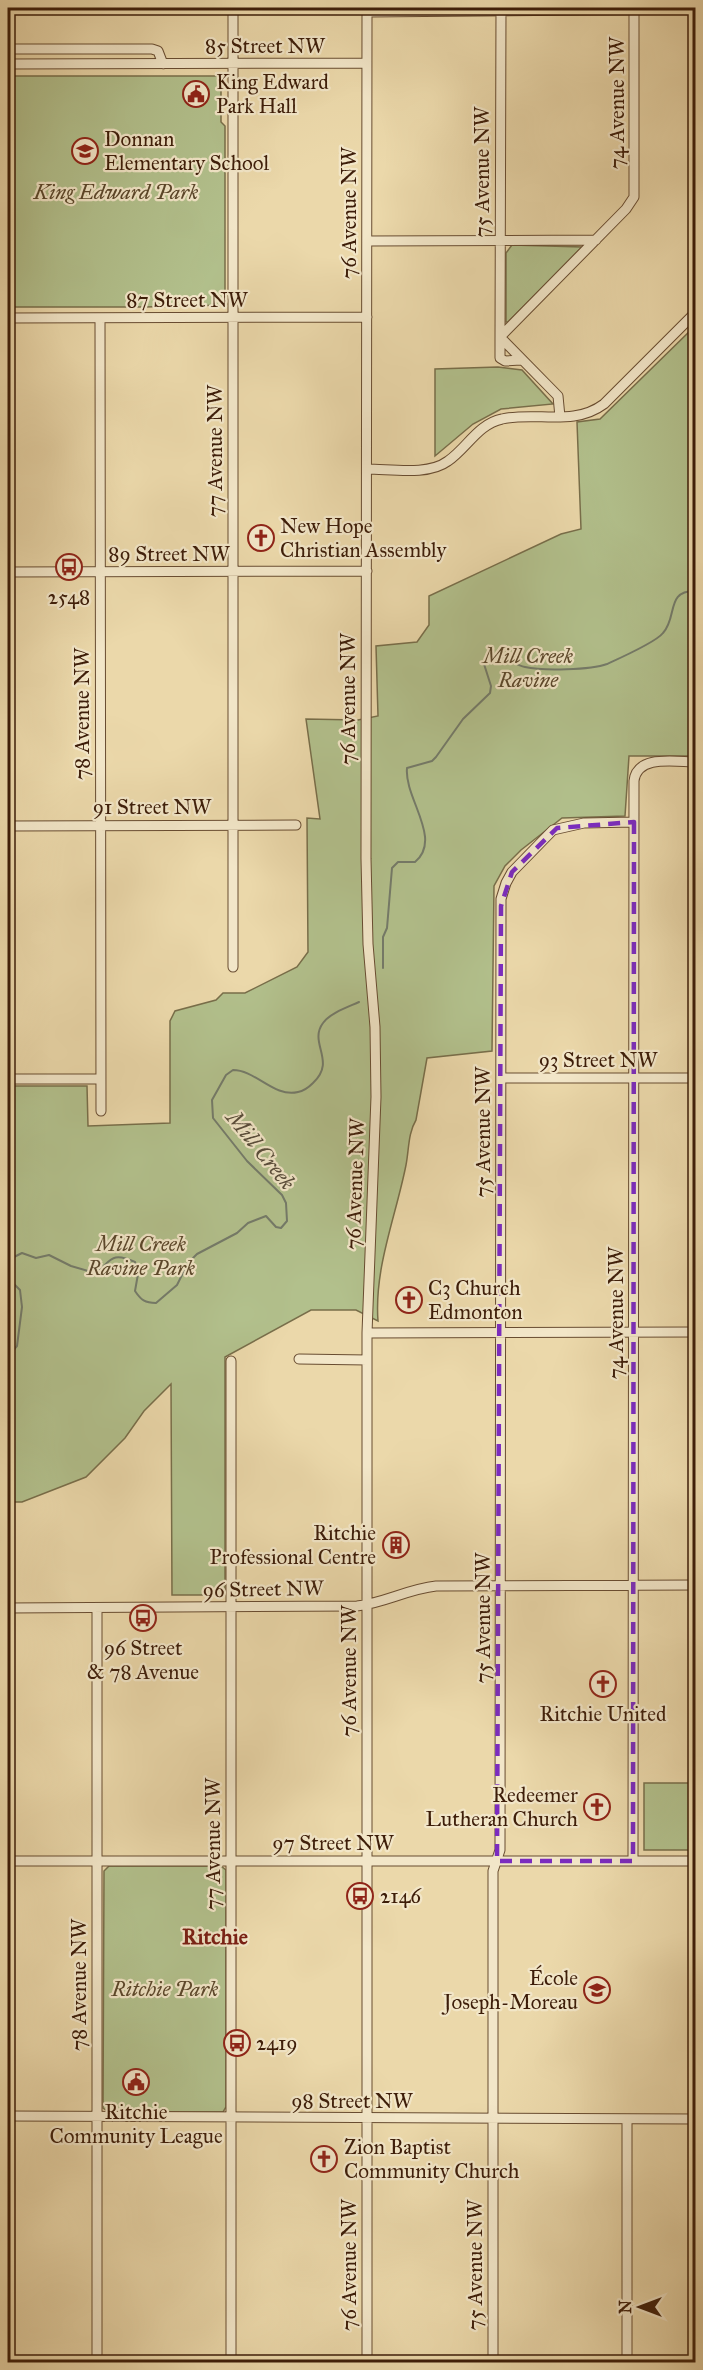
<svg xmlns="http://www.w3.org/2000/svg" width="703" height="2370" font-family="'IM FELL Great Primer',serif">
<rect width="100%" height="100%" fill="#ebd8aa"/>
<filter id="stains"><feTurbulence type="fractalNoise" baseFrequency=".00333" numOctaves="4"/><feColorMatrix values="0 0 0 0 .2 0 0 0 0 .09 0 0 0 0 .02 0 0 0 .5 -.17"/></filter>
<radialGradient id="worn" r=".72"><stop offset=".6" stop-color="#630" stop-opacity="0"/><stop offset="1" stop-color="#630" stop-opacity=".3"/></radialGradient>
<path fill="#b2c08c" stroke="#786e4a" stroke-width="1.5" d="M8 76H221V122L225 126V305L144 307H8Z
M512 245 582 247 508 322H506V253Z
M695 326V756H629L625 816 562 818 521 850 505 866 494 886 492 1051 427 1058 416 1120C408 1133 409 1150 406 1165 396 1216 374 1268 378 1321L356 1310H311L225 1357V1595H172L171 1384 144 1411 125 1438 86 1477 22 1502H8V1086H87L88 1126 170 1123V1021L175 1011 216 1000 223 993H245L297 967 308 952 307 818 320 819 306 719 358 720 378 716 376 646 417 642 429 625V596L561 534 581 529 577 422 600 419Z
M498 367 522 370 553 404 501 409 473 424 435 456V369Z
M644 1783H695V1850H644Z
M109 1866H221L226 1870V2107L223 2112H109L103 2108 104 1871Z"/>
<g fill="none" stroke-linecap="round" stroke-linejoin="round">
<path stroke="#747b6a" stroke-width="2" d="M696 385V405
M696 423 692 454 696 463
M383 968V937L387 928 392 868 398 862H415C443 839 404 798 407 768L432 761 436 757 463 719 490 693 491 686 484 664 487 654C498 651 514 665 525 667 542 671 591 670 607 664 618 659 656 642 663 633 678 617 665 590 696 591
M8 1268 10 1259 22 1253 36 1258 49 1255 71 1266 95 1273C111 1263 109 1250 135 1262L138 1274 135 1291C141 1300 145 1303 156 1303L177 1285 188 1263 197 1254 237 1233 248 1223 266 1216 276 1227 281 1228 287 1221 286 1203 282 1195 247 1161 213 1118 212 1100 226 1075 233 1070C256 1070 274 1098 298 1092 304 1091 309 1087 313 1083 337 1061 308 1043 323 1023 330 1013 348 1007 359 1002
M8 1273 11 1281 20 1290 22 1307 17 1346 8 1356
M8 1388 11 1385 8 1379"/>
<defs>
<path id="minor" d="M233 8V967
M367 8 366 859 368 944 375 1027 376 1097 367 1333V2362
M501 8 500 337 558 396 560 417
M367 12 696 9
M8 49H152L158 51 163 64
M8 64 367 63
M367 241 596 240
M8 318 367 317
M100 318 101 1111
M521 360 505 361 500 358V337L626 209 634 197V10
M367 469C391 469 428 476 448 461 467 448 478 424 502 419 536 411 573 427 604 404L696 312
M8 572 367 571
M8 826 296 825
M501 1078H696
M8 1079H101
M367 1333 696 1332
M299 1359 367 1360
M8 1608 357 1606C384 1603 408 1589 436 1586L696 1585
M8 1861H696
M633 1861 634 781C637 754 676 762 696 762
M8 2116 696 2119
M627 2119V2362
M97 2362V1608
M231 2362V1361
M493 2362V1871L500 1850 501 899 506 883 512 872 553 830 584 823 634 822"/>
</defs>
<use href="#minor" stroke="#684c31" stroke-width="11"/>
<use href="#minor" stroke="#f2e6c8" stroke-width="9"/>
</g>
<path fill="none" stroke="#7b2cbf" stroke-width="4.5" stroke-dasharray="12 8" stroke-linejoin="round" d="M634 822 633 1861H497L501 906 512 872 557 828Z"/>
<defs>
<symbol id="civic-ring" viewBox="-11 -11 22 22"><circle r="9.5" fill="#f2e6c8" stroke="#8f2418" stroke-width="1.5"/><path d="M-.6-6.5H3V-4.5H.6V-3L4-1V1h2V6H-6V1h2V-1L-.6-3ZM-1.2 2.5V6h2.4V2.5Z" fill="#8f2418"/></symbol>
<symbol id="school-ring" viewBox="-11 -11 22 22"><circle r="9.5" fill="#f2e6c8" stroke="#8f2418" stroke-width="1.5"/><path d="M0-5L7-2L0 1L-7-2ZM-4 1L0 2.5L4 1V4Q0 6-4 4Z" fill="#8f2418"/></symbol>
<symbol id="church-ring" viewBox="-11 -11 22 22"><circle r="9.5" fill="#f2e6c8" stroke="#8f2418" stroke-width="1.5"/><path d="M-1.2-6h2.4v3.5h3.3v2.4h-3.3V6h-2.4V-.1h-3.3v-2.4h3.3Z" fill="#8f2418"/></symbol>
<symbol id="bus-ring" viewBox="-11 -11 22 22"><circle r="9.5" fill="#f2e6c8" stroke="#8f2418" stroke-width="1.5"/><path d="M-5-6H5V4H4V6H2V4H-2V6H-4V4H-5ZM-3.5-4V0h7V-4ZM-3.5 1.2v1.5H-2V1.2ZM2 1.2v1.5H3.5V1.2Z" fill="#8f2418"/></symbol>
<symbol id="building-ring" viewBox="-11 -11 22 22"><circle r="9.5" fill="#f2e6c8" stroke="#8f2418" stroke-width="1.5"/><path d="M-4-6H4V6H1V3H-1V6H-4ZM-2.5-4.3h1.7v1.8h-1.7ZM.8-4.3h1.7v1.8H.8ZM-2.5-1h1.7V.8h-1.7ZM.8-1h1.7V.8H.8Z" fill="#8f2418"/></symbol>
</defs>
<g fill-rule="evenodd">
<use href="#civic-ring" x="181" y="79" width="30" height="30"/>
<use href="#school-ring" x="70" y="136" width="30" height="30"/>
<use href="#church-ring" x="246" y="523" width="30" height="30"/>
<use href="#bus-ring" x="54" y="552" width="30" height="30"/>
<use href="#church-ring" x="394" y="1285" width="30" height="30"/>
<use href="#building-ring" x="381" y="1530" width="30" height="30"/>
<use href="#bus-ring" x="128" y="1603" width="30" height="30"/>
<use href="#church-ring" x="588" y="1669" width="30" height="30"/>
<use href="#church-ring" x="582" y="1792" width="30" height="30"/>
<use href="#bus-ring" x="345" y="1881" width="30" height="30"/>
<use href="#school-ring" x="582" y="1975" width="30" height="30"/>
<use href="#bus-ring" x="222" y="2028" width="30" height="30"/>
<use href="#civic-ring" x="121" y="2067" width="30" height="30"/>
<use href="#church-ring" x="309" y="2144" width="30" height="30"/>
</g>
<g text-anchor="middle" dominant-baseline="central" stroke-width="4.5" stroke-linejoin="round" paint-order="stroke">
<g font-size="21" fill="#3d1d09" stroke="#f2e6c8">
<text x="265" y="46">85 Street NW</text>
<text transform="translate(617 103) rotate(-90)">74 Avenue NW</text>
<text transform="translate(482 172) rotate(-90)">75 Avenue NW</text>
<text transform="translate(349 213) rotate(-90)">76 Avenue NW</text>
<text x="187" y="300">87 Street NW</text>
<text transform="translate(215 451) rotate(-90)">77 Avenue NW</text>
<text x="169" y="554">89 Street NW</text>
<text transform="translate(348 699) rotate(-90)">76 Avenue NW</text>
<text transform="translate(82 714) rotate(-90)">78 Avenue NW</text>
<text x="152" y="807">91 Street NW</text>
<text x="598" y="1060">93 Street NW</text>
<text transform="translate(483 1132) rotate(-90)">75 Avenue NW</text>
<text transform="translate(355 1184) rotate(-88)">76 Avenue NW</text>
<text transform="translate(616 1313) rotate(-90)">74 Avenue NW</text>
<text transform="translate(263 1589) rotate(-1)">96 Street NW</text>
<text transform="translate(483 1618) rotate(-90)">75 Avenue NW</text>
<text transform="translate(349 1671) rotate(-90)">76 Avenue NW</text>
<text x="333" y="1843">97 Street NW</text>
<text transform="translate(213 1844) rotate(-90)">77 Avenue NW</text>
<text transform="translate(79 1985) rotate(-90)">78 Avenue NW</text>
<text x="352" y="2101">98 Street NW</text>
<text transform="translate(349 2265) rotate(-90)">76 Avenue NW</text>
<text transform="translate(475 2265) rotate(-90)">75 Avenue NW</text>
</g>
<g font-size="21" fill="#3d1d09" stroke="#f2e6c8" text-anchor="start">
<text x="216" y="82">King Edward<tspan x="216" dy="24">Park Hall</tspan></text>
<text x="104" y="139">Donnan<tspan x="104" dy="24">Elementary School</tspan></text>
<text x="280" y="526">New Hope<tspan x="280" dy="24">Christian Assembly</tspan></text>
<text x="69" y="597" text-anchor="middle">2548</text>
<text x="428" y="1288">C3 Church<tspan x="428" dy="24">Edmonton</tspan></text>
<text x="376" y="1533" text-anchor="end">Ritchie<tspan x="376" dy="24">Professional Centre</tspan></text>
<text x="143" y="1648" text-anchor="middle">96 Street<tspan x="143" dy="24">&amp; 78 Avenue</tspan></text>
<text x="603" y="1714" text-anchor="middle">Ritchie United</text>
<text x="578" y="1795" text-anchor="end">Redeemer<tspan x="578" dy="24">Lutheran Church</tspan></text>
<text x="380" y="1896">2146</text>
<text x="578" y="1978" text-anchor="end">École<tspan x="578" dy="24">Joseph-Moreau</tspan></text>
<text x="256" y="2043">2419</text>
<text x="136" y="2112" text-anchor="middle">Ritchie<tspan x="136" dy="24">Community League</tspan></text>
<text x="344" y="2147">Zion Baptist<tspan x="344" dy="24">Community Church</tspan></text>
</g>
<g font-size="21" font-style="italic" fill="#5a462a" stroke="#f2e6c8">
<text x="116" y="192">King Edward Park</text>
<text x="528" y="656">Mill Creek<tspan x="528" dy="24">Ravine</tspan></text>
<text x="141" y="1244">Mill Creek<tspan x="141" dy="24">Ravine Park</tspan></text>
<text x="165" y="1989">Ritchie Park</text>
</g>
<g font-size="22" font-style="italic" fill="#584c3a" stroke="#f2e6c8">
<text transform="translate(261 1150) rotate(51)">Mill Creek</text>
</g>
<g font-size="22" font-weight="bold" fill="#7a1f14" stroke="#f2e6c8">
<text x="215" y="1936">Ritchie</text>
</g>
</g>
<rect width="703" height="2370" fill="none" stroke="#ebd8aa" stroke-width="30"/>
<rect x="9" y="9" width="685" height="2352" fill="none" stroke="#3d1d09" stroke-width="3"/>
<rect x="15" y="15" width="673" height="2340" fill="none" stroke="#3d1d09" stroke-width="1.5"/>
<g transform="translate(640 2307) rotate(270)" stroke="#f2e6c8" stroke-width="4.5" paint-order="stroke">
<path d="M0-4.5L10 22L0 15L-10 22Z" fill="#3d1d09"/>
<text y="-9" font-size="16" font-weight="bold" text-anchor="middle" fill="#3d1d09">N</text>
</g>
<rect width="100%" height="100%" filter="url(#stains)"/>
<rect width="100%" height="100%" fill="url(#worn)"/>
</svg>
